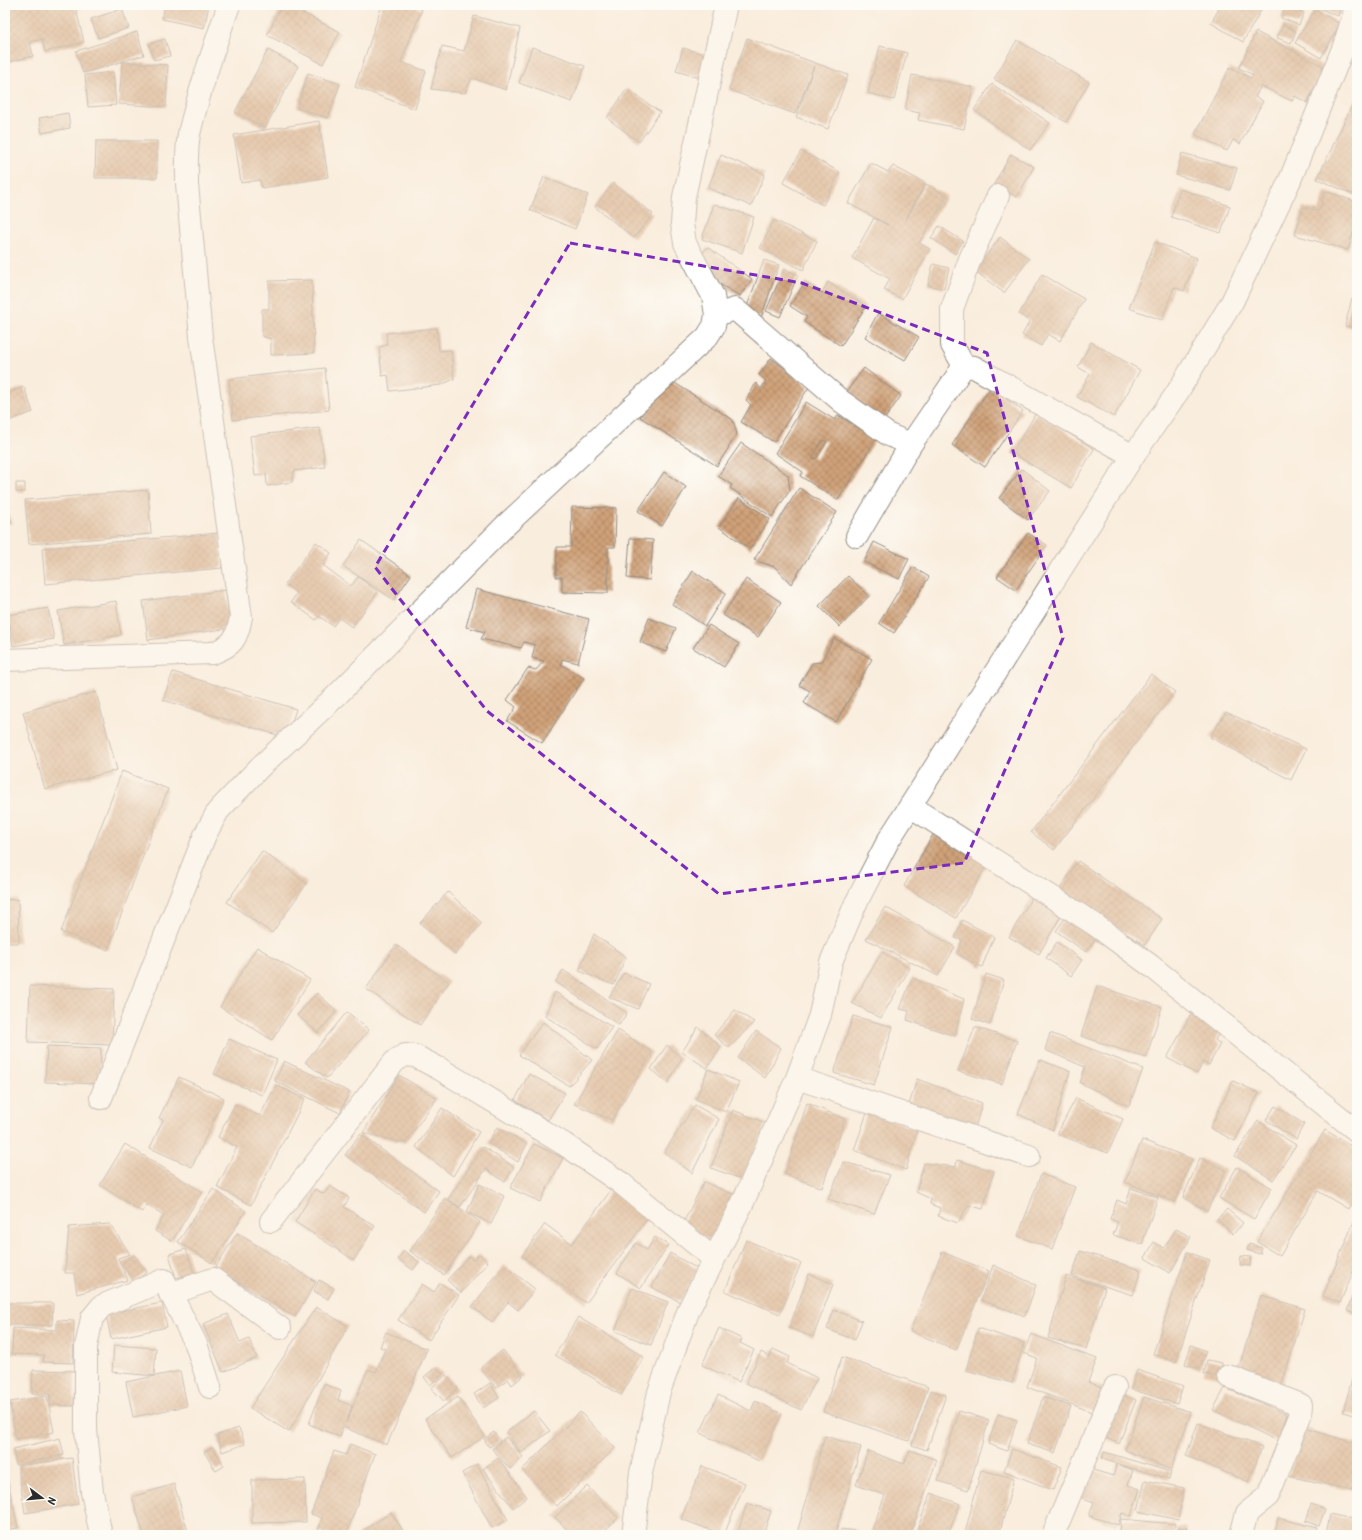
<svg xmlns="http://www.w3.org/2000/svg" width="1362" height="1540" font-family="Kalam,sans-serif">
<defs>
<pattern id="building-cross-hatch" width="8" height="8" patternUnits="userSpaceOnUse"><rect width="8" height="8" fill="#d0a279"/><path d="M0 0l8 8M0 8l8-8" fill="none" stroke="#a98463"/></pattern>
</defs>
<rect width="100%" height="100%" fill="#fdfcf7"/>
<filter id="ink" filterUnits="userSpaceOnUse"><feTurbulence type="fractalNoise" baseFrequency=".025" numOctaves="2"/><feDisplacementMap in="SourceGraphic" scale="8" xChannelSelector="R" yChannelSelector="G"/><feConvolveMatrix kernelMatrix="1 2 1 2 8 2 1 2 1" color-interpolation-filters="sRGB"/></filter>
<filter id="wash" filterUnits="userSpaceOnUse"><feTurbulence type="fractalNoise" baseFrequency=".012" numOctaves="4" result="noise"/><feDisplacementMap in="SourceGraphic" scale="16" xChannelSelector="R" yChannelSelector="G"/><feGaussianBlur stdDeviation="0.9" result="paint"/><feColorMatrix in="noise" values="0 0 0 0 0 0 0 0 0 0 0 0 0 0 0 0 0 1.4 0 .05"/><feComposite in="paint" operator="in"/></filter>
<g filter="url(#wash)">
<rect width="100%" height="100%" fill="#f9eddd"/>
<g id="blocks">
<path fill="url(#building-cross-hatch)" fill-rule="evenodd" d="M5 5H75L84 42 45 52 42 39 30 42 33 56 5 63Z
M165 5H209L204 28 162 19Z
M282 5H287L340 32 323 64 267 35Z
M382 5H409L422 9 401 62 426 71 415 109 355 87Z
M1221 5H1264L1243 42 1211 23Z
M1311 5H1342L1338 16Z
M1286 6 1304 13 1299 25 1281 18Z
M122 9 129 28 98 38 91 19Z
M1315 9 1340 24 1321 58 1295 43Z
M474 16 520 28 506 90 472 78 465 93 431 89 442 46 464 51Z
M1283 25 1296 31 1291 43 1277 38Z
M137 32 144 55 83 73 76 51Z
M1256 32 1325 67 1307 103 1295 96 1292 101 1261 86 1255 97 1263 101 1240 144 1233 140 1227 151 1195 134 1230 67 1251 78 1253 75 1239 68Z
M747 38 848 75 828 129 796 117 814 66 795 114 729 90Z
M165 39 170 56 154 60 149 44Z
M1017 40 1089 82 1066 122 994 79Z
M880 46 907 53 894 100 868 93Z
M532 47 585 66 572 102 519 83Z
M683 48 707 55 700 78 676 71Z
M268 50 298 66 265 128 235 112Z
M122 62 168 65 166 107 119 104Z
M113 72 116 105 88 107 85 75Z
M308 73 340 84 328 118 297 108Z
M912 75 973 87 964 129 918 120 920 113 905 110Z
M992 84 1050 123 1030 150 974 110Z
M627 89 660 112 639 142 607 118Z
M1355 99 1357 100V196L1317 179Z
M68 113 70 128 42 133 39 118Z
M319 121 328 177 262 188 260 180 241 183 234 135Z
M96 141H157V178H95Z
M801 151 840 172 823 205 783 183Z
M1182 153 1237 168 1230 190 1176 175Z
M1011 154 1034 167 1017 197 994 184Z
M721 155 765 174 751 206 708 188Z
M871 163 888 172 893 166 925 183 905 221 926 184 947 196 919 243 930 249 902 299 884 290 890 279 852 258 874 218 888 225 848 203Z
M544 177 588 195 575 229 530 210Z
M613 183 653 214 634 238 595 207Z
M1180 189 1230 206 1221 233 1171 217Z
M1325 191 1357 202V220L1348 250 1295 235 1303 207 1319 211Z
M714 204 754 217 742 253 702 239Z
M774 220 817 241 803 270 760 248Z
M939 226 963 241 955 254 931 238Z
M1000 237 1029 259 1004 293 975 271Z
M1155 242 1197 258 1184 291 1174 287 1162 320 1129 308Z
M707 247 752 279 740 296 709 278 700 257Z
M764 260 779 265 761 318 745 312Z
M933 264 949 268 944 289 928 285Z
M784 269 798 275 780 317 766 311Z
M1042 274 1084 299 1060 341 1048 334 1041 346 1022 335 1030 321 1019 314Z
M312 280 314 353 271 355V339L262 336V309H269V281Z
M805 282 822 293 828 282 866 306 841 346 804 322 807 317 790 306Z
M1352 298 1357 299V329L1345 326Z
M878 313 919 337 905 360 865 337Z
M437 328 439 351 451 350 454 379 441 385 390 391 388 375 382 376 379 347 387 345 386 333Z
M1091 342 1140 370 1114 417 1077 397 1090 374 1078 367Z
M771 358 809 387 774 442 741 422 751 405 746 400 756 383 761 389 766 381 759 375Z
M325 368 329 410 233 420 229 379Z
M864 368 901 396 882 423 844 395Z
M667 378 733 420 737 434 717 466 640 417Z
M24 387 33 412 5 422V394Z
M990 388 1023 411 985 467 952 445Z
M806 402 835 420 838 415 876 439 838 500 800 476 803 472 775 453ZM823 440 827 442 816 459 812 458Z
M1036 413 1094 449 1071 488 1012 453Z
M320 428 325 467 294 471 292 482 267 486 266 474 255 476 250 436Z
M741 443 788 475 790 490 772 517 730 488 732 485 718 476Z
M1022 469 1050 491 1028 520 999 498Z
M664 472 686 487 662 526 638 511Z
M16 483H25V492H16Z
M799 488 837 512 791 584 775 567 754 560Z
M148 490 151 534 29 544 25 500Z
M739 498 770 519 750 549 719 527Z
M5 506 12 523 5 526Z
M572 507 616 508 615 547H608V593L562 592V577H556L557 547H571Z
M220 533 222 568 45 584 42 548Z
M1028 533 1047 545 1016 590 997 577Z
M630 538 653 540 650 580 627 578Z
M361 540 411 575 394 600 343 566Z
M316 542 331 553 323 565 351 586 358 577 378 592 352 627 339 618 333 626 319 616 316 620 291 602 297 593 285 584Z
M874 542 909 559 899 579 864 562Z
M913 567 929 577 894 633 879 623Z
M693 571 726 593 705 626 672 604Z
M848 576 869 596 840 627 819 606Z
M746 579 781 602 758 637 723 615Z
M476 589 589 619 578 663 562 659 561 664 584 678 542 743 507 721 516 707 507 700 528 668 536 670 544 661 532 658 535 645 524 642 521 648 481 639 485 632 466 627Z
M226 590 230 628 148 640 143 601Z
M116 601 121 635 64 645 58 611Z
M48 608 54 639 13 646 8 615Z
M649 618 676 628 666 652 640 642Z
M709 625 739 644 724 667 693 648Z
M834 638 872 659 836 722 804 703 810 691 799 685 812 663 821 662Z
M173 672 296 709 287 738 163 700Z
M1151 674 1175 692 1054 850 1031 832Z
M96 692 117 770 45 789 23 712Z
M1226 712 1306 749 1291 780 1210 737Z
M122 771 168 789 108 950 61 932Z
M935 831 988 863 956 918 904 886Z
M262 851 307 883 272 933 227 902Z
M1078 861 1162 919 1145 945 1058 892Z
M448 892 482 923 455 954 420 923Z
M1032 897 1062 914 1039 954 1009 937Z
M18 899 19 943H5V900Z
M885 907 955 947 938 976 866 939Z
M1069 913 1099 934 1086 952 1056 931Z
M962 920 994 937 982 967 957 954 962 940 955 938Z
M594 934 626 957 614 985 579 971Z
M1057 942 1082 960 1071 976 1046 958Z
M396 945 449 982 420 1025 366 989Z
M257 947 310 980 272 1040 220 1007Z
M882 952 910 968 881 1018 852 1003Z
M563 970 627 1013 619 1025 556 982Z
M624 973 649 984 638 1009 609 997Z
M986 974 1004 980 990 1025 972 1019Z
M912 978 964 999 955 1036 907 1020 909 1011 900 1009Z
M30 986 114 989 112 1045 28 1042Z
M1097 986 1162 1007 1146 1058 1081 1036Z
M555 992 612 1027 597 1049 545 1016Z
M317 993 337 1011 318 1033 297 1015Z
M735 1010 754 1022 729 1048 714 1035Z
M347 1012 369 1030 327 1078 305 1062Z
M1191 1014 1221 1029 1215 1040 1220 1044 1209 1065 1203 1062 1197 1074 1167 1058Z
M853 1016 893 1027 874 1085 834 1073Z
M543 1022 592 1060 569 1086 519 1055Z
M698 1027 721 1047 707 1068 682 1052Z
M975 1027 1017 1041 1002 1084 958 1071Z
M618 1030 652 1052 612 1120 574 1104Z
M756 1031 781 1048 765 1078 738 1058Z
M1050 1033 1143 1069 1129 1106 1080 1083 1085 1067 1045 1050Z
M229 1039 277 1060 262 1095 214 1074Z
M667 1045 682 1058 668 1083 651 1069Z
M47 1046 101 1048 100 1084 45 1082Z
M1040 1060 1070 1071 1053 1130 1018 1114Z
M284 1061 349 1092 340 1113 275 1081Z
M708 1069 739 1082 726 1112 696 1099Z
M529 1074 565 1093 548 1120 515 1100Z
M399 1075 437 1098 405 1143 363 1133Z
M179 1077 224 1098 192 1167 150 1148 163 1120 159 1118Z
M917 1079 982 1103 974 1132 909 1105Z
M1233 1081 1259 1093 1235 1141 1210 1128Z
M276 1085 305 1099 251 1205 217 1187 237 1147 218 1137 235 1104 260 1116Z
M1076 1098 1123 1119 1108 1153 1057 1134Z
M807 1103 845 1119 822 1188 785 1174Z
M695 1105 719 1119 692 1173 664 1152Z
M1275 1106 1304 1124 1296 1139 1266 1120Z
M442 1108 479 1132 453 1176 416 1147Z
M733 1110 766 1123 744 1180 711 1168Z
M868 1110 917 1130 906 1170 854 1150Z
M1258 1121 1296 1145 1273 1180 1235 1156Z
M497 1127 527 1144 518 1162 488 1143Z
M1325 1130 1357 1149V1194L1348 1209 1318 1191 1280 1256 1257 1242Z
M360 1134 439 1191 424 1212 345 1155Z
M1142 1140 1192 1159 1175 1202 1125 1182Z
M125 1144 202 1192 172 1241 155 1231 164 1215 147 1205 142 1212 100 1185Z
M534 1144 563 1158 540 1202 510 1188Z
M483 1147 514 1167 505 1182 486 1169 460 1207 448 1199Z
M1200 1158 1226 1170 1207 1211 1183 1197Z
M957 1160 994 1171 983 1209 968 1205 958 1223 938 1216 940 1208 930 1204 931 1199 916 1192 924 1163 956 1167Z
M844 1162 890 1175 874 1214 828 1199Z
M1237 1167 1272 1188 1254 1219 1219 1198Z
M1041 1174 1075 1187 1052 1249 1018 1236Z
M704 1182 735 1195 715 1242 680 1229Z
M479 1184 504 1196 491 1224 467 1212Z
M330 1186 349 1198 344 1207 375 1226 354 1260 295 1222 315 1189 324 1194Z
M1131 1188 1158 1197 1142 1244 1113 1235 1118 1222 1110 1219 1117 1200 1126 1204Z
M213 1189 246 1211 212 1263 178 1242Z
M611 1190 648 1218 586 1303 522 1256 545 1224 572 1244Z
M445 1198 480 1222 444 1275 410 1251Z
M1227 1209 1243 1223 1233 1234 1217 1219Z
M1357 1214V1262L1340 1303 1323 1296Z
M110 1224 130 1254 118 1258 128 1280 77 1294 74 1273H65L69 1227Z
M1176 1229 1191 1237 1170 1273 1145 1258 1154 1242 1164 1248Z
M237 1233 316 1282 295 1317 215 1268Z
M655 1237 668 1245 641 1288 617 1273 636 1243 647 1250Z
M746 1240 801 1263 780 1314 725 1291Z
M1249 1244 1262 1248 1260 1254 1247 1250Z
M186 1249 194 1273 176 1278 169 1254Z
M404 1251 419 1262 413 1270 398 1259Z
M1080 1251 1141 1270 1133 1295 1072 1276Z
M942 1252 989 1271 956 1350 910 1331Z
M1187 1252 1210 1260 1176 1362 1153 1354Z
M670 1253 698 1269 680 1302 652 1287Z
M479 1254 488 1262 461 1293 447 1280 469 1256 474 1260Z
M134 1255 147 1272 134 1282 122 1264Z
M1241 1256 1251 1257 1250 1266 1240 1265Z
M504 1265 535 1289 518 1310 508 1302 492 1322 472 1307Z
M993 1265 1036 1285 1025 1316 981 1300Z
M809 1274 833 1284 813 1337 789 1328Z
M1066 1276 1105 1288 1086 1349 1048 1338Z
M319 1280 334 1288 328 1299 314 1291Z
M440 1283 459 1295 429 1340 398 1320 422 1284 434 1292Z
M1357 1284V1315L1347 1311Z
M632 1288 668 1302 651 1345 615 1331Z
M1261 1295 1305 1309 1281 1387 1237 1374Z
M5 1303H53L52 1325H5Z
M162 1303 167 1327 111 1339 106 1314Z
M316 1307 348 1326 289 1432 250 1408Z
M834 1310 862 1321 855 1340 827 1329Z
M228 1314 240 1343 249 1339 257 1358 223 1372 203 1324Z
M578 1317 644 1357 621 1395 555 1355Z
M57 1320 74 1321 73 1363 43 1362 44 1355 12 1354 13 1328 57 1330Z
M719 1328 742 1339 740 1343 754 1350 739 1382 702 1365Z
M978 1328 1024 1343 1012 1383 966 1370Z
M386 1332 427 1349 387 1445 343 1427 340 1437 309 1424 324 1384 341 1391 338 1400 352 1406 346 1423 368 1369 376 1372 385 1349 380 1347Z
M1031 1334 1097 1359 1088 1382 1107 1389 1097 1414 1027 1387 1037 1358 1024 1353Z
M114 1345 156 1348 154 1376 112 1372Z
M1191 1345 1206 1351 1200 1369 1185 1364Z
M773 1349 790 1357 787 1363 817 1378 801 1410 746 1383 761 1352 770 1357Z
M503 1350 523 1376 512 1385 508 1379 496 1388 480 1368Z
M842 1357 928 1387 909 1441 823 1412Z
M1207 1360 1222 1363 1219 1377 1204 1374Z
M436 1367 443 1374 430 1385 424 1377Z
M33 1370 75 1371 74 1406 50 1405V1394H32Z
M1137 1370 1183 1386 1177 1404 1131 1389Z
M180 1371 187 1406 133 1417 126 1382Z
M446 1375 458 1388 444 1401 431 1388Z
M1353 1375 1357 1377V1416L1343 1412Z
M490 1383 499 1398 483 1408 474 1394Z
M1225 1388 1287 1414 1278 1441 1213 1410Z
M931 1390 946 1395 927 1450 912 1445Z
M1120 1394 1136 1400 1119 1444 1104 1437Z
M718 1395 751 1411 755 1401 782 1414 759 1461 700 1433Z
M47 1396 54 1432 16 1439 10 1402Z
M458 1397 485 1436 452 1458 425 1419Z
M1043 1397 1071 1406 1055 1453 1027 1444Z
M1144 1397 1191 1412 1171 1470 1125 1450Z
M534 1411 550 1431 521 1453 506 1432Z
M959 1411 989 1420 968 1490 938 1481Z
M580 1412 615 1448 557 1506 522 1470Z
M998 1414 1017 1420 1007 1451 988 1444Z
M1198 1423 1262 1447 1249 1482 1186 1456Z
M239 1428 245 1444 222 1452 217 1435Z
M1305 1428 1357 1444V1471L1353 1490 1288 1476Z
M494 1432 500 1441 489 1447 484 1439Z
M825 1436 861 1447 835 1535H804L797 1533Z
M506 1437 523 1457 510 1469 492 1449Z
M60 1438 64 1455 16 1465 13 1449Z
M350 1444 375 1454 346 1535H329L318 1531 322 1518 311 1514 334 1451 346 1455Z
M213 1447 224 1466 216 1471 204 1452Z
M1012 1449 1062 1467 1053 1490 1004 1471Z
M910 1450 937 1460 910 1535H870L885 1495 856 1485 868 1451 904 1464Z
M1104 1452 1171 1472 1169 1479 1102 1459Z
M72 1458 78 1504 25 1513 18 1466Z
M498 1458 527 1497 513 1508 483 1469Z
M477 1464 508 1520 492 1528 462 1473Z
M1117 1464 1133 1470 1128 1485 1140 1489 1131 1516 1122 1513 1118 1525 1089 1516 1094 1502 1080 1497 1090 1469 1113 1476Z
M702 1466 745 1483 724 1535 681 1519Z
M5 1468 18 1528 5 1530Z
M981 1470 1014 1478 999 1535H973L965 1533Z
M305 1479 306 1522 252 1523V1480Z
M1145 1480 1184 1488 1178 1520 1138 1511Z
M174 1484 189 1535H144L132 1497Z
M587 1486 618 1518 600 1535H572L555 1517Z
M931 1493 960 1504 948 1535H915Z
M747 1503 771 1511 763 1535H737Z
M1311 1504 1325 1509 1319 1526 1305 1521Z
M391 1512 406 1535H357Z
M1330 1514 1356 1520 1353 1535H1326Z
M1278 1518 1318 1528 1316 1535H1274Z
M1121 1519 1175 1524 1174 1535H1120Z
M1178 1527 1187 1528 1186 1535H1177Z
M841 1529 857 1531V1535H840Z"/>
</g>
</g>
<g filter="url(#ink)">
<use href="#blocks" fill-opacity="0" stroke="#928c84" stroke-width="1"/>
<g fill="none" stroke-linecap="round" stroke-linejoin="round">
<defs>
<path id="minor" d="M716 315 735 309 841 401 889 435 911 444 964 366 974 367 1133 456
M964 366 952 345V309L970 259 998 196
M857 536 911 444
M5 660 212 653C233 646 237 639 241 617L201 337 187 184C187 167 186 150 189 134 199 91 214 47 229 5
M910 806 1094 924 1151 966 1357 1131
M797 1078 1029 1156
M101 1098 205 835 218 811 259 768 336 696 506 525 707 337 714 326 716 315 713 296 685 243 682 224 684 197 726 5
M271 1221 395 1061 405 1055 415 1056 440 1069 564 1144 621 1183 714 1259
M170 1294 213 1279 280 1328
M1228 1376 1301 1405 1300 1416 1268 1496 1247 1513 1241 1535
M101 1535 92 1492 86 1430V1347L92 1318 102 1306 164 1280 196 1344 210 1387
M633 1535 641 1473 659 1392 689 1309 743 1202 797 1078 820 1015 831 962 856 903 888 841 1133 456 1177 393 1232 302 1290 180 1344 46 1357 5
M1053 1535 1115 1387"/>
</defs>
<use href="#minor" stroke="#928c84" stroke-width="24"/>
<use href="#minor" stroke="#fff" stroke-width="22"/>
</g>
</g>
<path d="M0 0H1362V1540H0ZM570 243 802 283 987 353 1063 638 964 863 719 894 487 711 375 567Z" fill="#f9eddd" fill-opacity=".55" fill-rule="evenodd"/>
<path fill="none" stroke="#7b2cbf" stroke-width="3" stroke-dasharray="8 5" stroke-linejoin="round" d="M570 243 802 283 987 353 1063 638 964 863 719 894 487 711 375 567Z"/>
<rect width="1362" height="1540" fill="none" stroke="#fdfcf7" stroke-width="20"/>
<g transform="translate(42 1498) rotate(106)" stroke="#fdfcf7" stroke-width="3" paint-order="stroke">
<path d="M0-3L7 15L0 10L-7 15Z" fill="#2b2b2b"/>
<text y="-6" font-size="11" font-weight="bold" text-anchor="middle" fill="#2b2b2b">N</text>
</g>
</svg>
